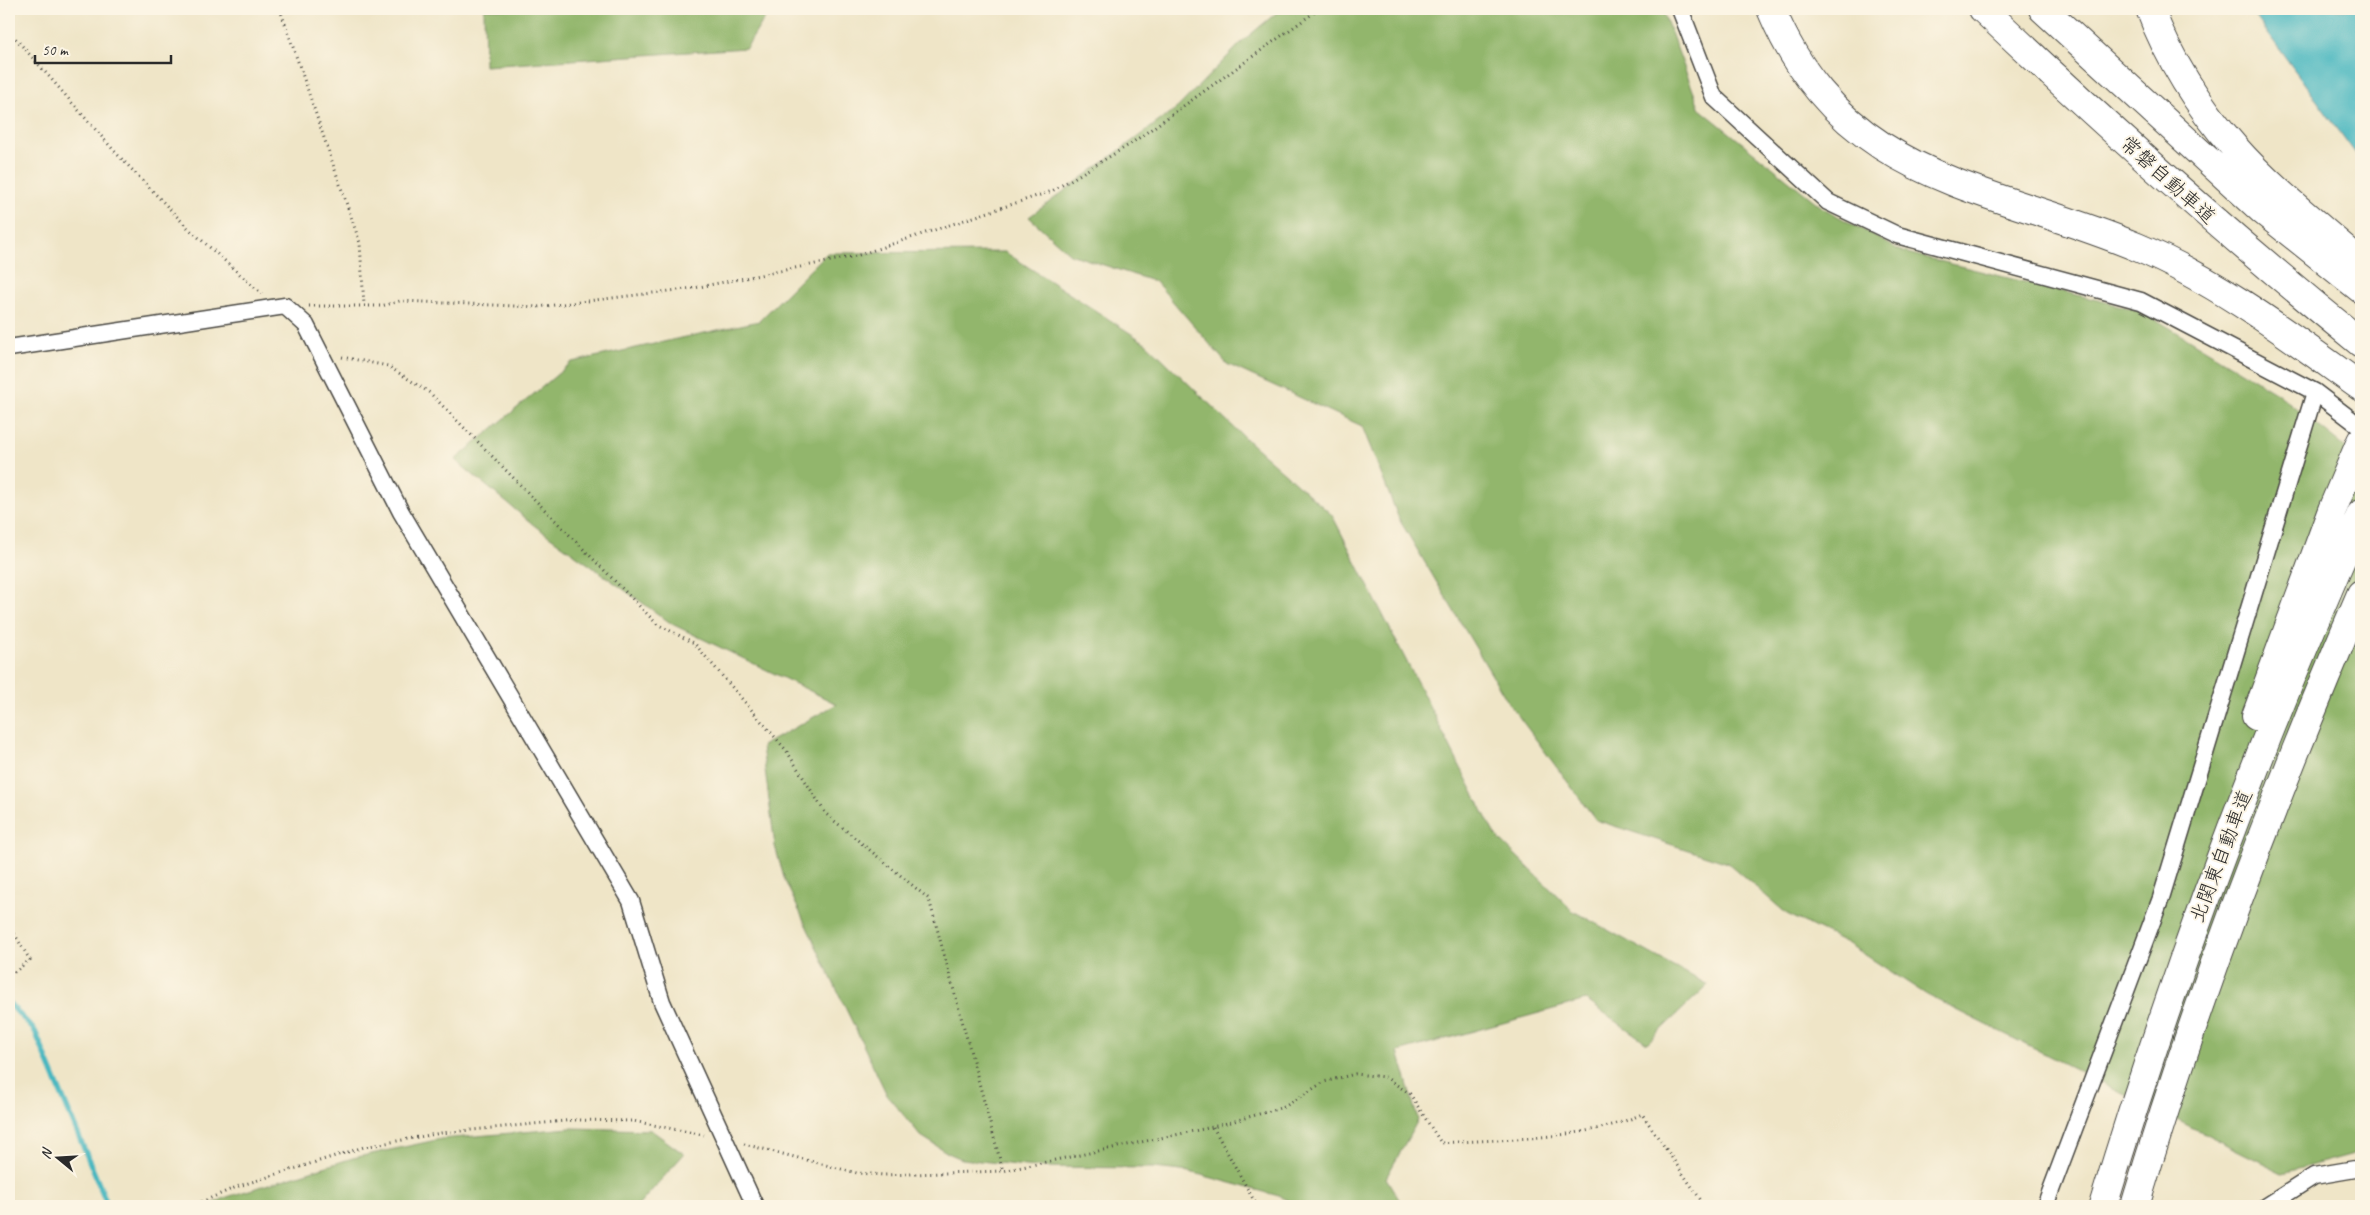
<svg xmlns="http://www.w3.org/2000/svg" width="2370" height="1215" font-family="Caveat,'Klee One',sans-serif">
<rect width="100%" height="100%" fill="#fcf5e5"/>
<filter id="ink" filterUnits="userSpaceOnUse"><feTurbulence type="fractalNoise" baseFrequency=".02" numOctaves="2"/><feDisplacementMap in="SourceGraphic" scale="10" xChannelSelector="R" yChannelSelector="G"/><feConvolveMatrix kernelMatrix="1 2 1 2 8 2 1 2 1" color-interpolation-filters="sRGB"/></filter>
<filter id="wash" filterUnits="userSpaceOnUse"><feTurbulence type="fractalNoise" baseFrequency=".0096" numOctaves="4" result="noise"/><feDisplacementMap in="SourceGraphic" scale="20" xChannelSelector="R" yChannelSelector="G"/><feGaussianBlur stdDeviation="1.12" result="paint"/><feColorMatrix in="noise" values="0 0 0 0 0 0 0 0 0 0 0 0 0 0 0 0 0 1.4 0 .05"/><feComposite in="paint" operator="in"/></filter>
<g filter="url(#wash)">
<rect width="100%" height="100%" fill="#efe5c7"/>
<path fill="#92b66c" stroke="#5e704c" d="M484 9H758L766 16 746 48 485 66Z
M1281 9H1662L1700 109 1823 208 1903 252 2142 311 2277 393 2361 460V1152L2283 1173 1927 995 1847 943 1787 914 1728 863 1596 820 1508 702 1399 519 1362 426 1227 364 1156 282 1070 254 1029 217 1177 108 1245 39Z
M1005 252 1147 344 1246 439 1332 515 1495 835 1573 911 1708 985 1647 1043 1586 1000 1398 1052 1418 1120 1386 1178 1403 1206H1298L1279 1196 1190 1172 1154 1168 1035 1167 962 1159 948 1153 921 1136 887 1095 785 881 775 846 762 746 837 704 672 624 535 526 455 460 572 362 759 321 827 253Z
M570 1128 651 1130 684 1154 638 1206H208L227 1197 353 1158 441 1139Z"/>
<path fill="#48b7c0" stroke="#3a7176" d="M2250 9H2361V161Z"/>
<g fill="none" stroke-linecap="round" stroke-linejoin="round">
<path stroke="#48b7c0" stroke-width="5.5" d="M9 1003 35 1031 108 1206"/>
</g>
</g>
<g filter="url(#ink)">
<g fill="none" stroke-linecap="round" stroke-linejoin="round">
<defs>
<path id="street" d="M1680 9 1714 97 1828 202 1897 235 2141 301 2315 392 2361 427
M9 348 285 306 306 325 401 512 631 901 662 1002 755 1206
M2045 1206 2161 898 2315 392
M2267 1206 2314 1176 2361 1168"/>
<path id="highway" d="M1771 9C1843 182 1986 184 2137 247 2218 281 2290 336 2361 387
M1983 9C2105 125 2230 237 2361 343
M2043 9 2262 210 2361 289
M2150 9C2169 59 2199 107 2235 148 2272 190 2319 226 2361 263
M2256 716 2332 510 2361 441
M2103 1206C2174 970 2261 740 2361 514
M2135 1206C2197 998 2275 794 2361 594"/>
</defs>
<use href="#street" stroke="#484742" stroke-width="19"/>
<use href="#highway" stroke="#484742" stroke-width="30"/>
<path stroke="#484742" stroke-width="3" stroke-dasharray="1 4" stroke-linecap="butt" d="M280 9 360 243 364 305
M9 31 117 154 188 228 262 294
M309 306H381L400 301 538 307 694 288 856 256 1052 191 1129 145 1319 9
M342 357 388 366 430 393 657 624 694 643 786 750 826 814 929 899 1003 1171
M9 925 30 960 9 976
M1213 1127 1257 1206
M744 1144 857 1173 884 1175 1003 1171 1213 1127 1284 1107 1324 1082 1355 1074 1385 1077 1410 1094 1441 1143C1502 1139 1587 1140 1642 1114L1705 1206
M192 1206 239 1186 364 1147 441 1133 575 1120 633 1121 704 1135"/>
<use href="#street" stroke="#fff" stroke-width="16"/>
<use href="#highway" stroke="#fff" stroke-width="28"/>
</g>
</g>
<g text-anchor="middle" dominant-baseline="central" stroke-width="4" stroke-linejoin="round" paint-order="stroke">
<g font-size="20" fill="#2b2b2b" stroke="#fcf5e5">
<text transform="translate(2168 180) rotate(42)">常磐自動車道</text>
<text transform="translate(2221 856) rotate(-69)">北関東自動車道</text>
</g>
</g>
<rect width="2370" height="1215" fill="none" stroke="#fcf5e5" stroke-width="30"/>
<g transform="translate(58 1158) rotate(288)" stroke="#fcf5e5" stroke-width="4" paint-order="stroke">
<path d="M0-4L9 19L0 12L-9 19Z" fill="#2b2b2b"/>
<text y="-8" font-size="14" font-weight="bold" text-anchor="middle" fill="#2b2b2b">N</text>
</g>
<path d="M35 55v8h136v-8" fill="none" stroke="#2b2b2b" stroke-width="2.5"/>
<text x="42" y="55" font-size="15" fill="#2b2b2b" stroke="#fcf5e5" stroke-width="4" paint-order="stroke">50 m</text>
</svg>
